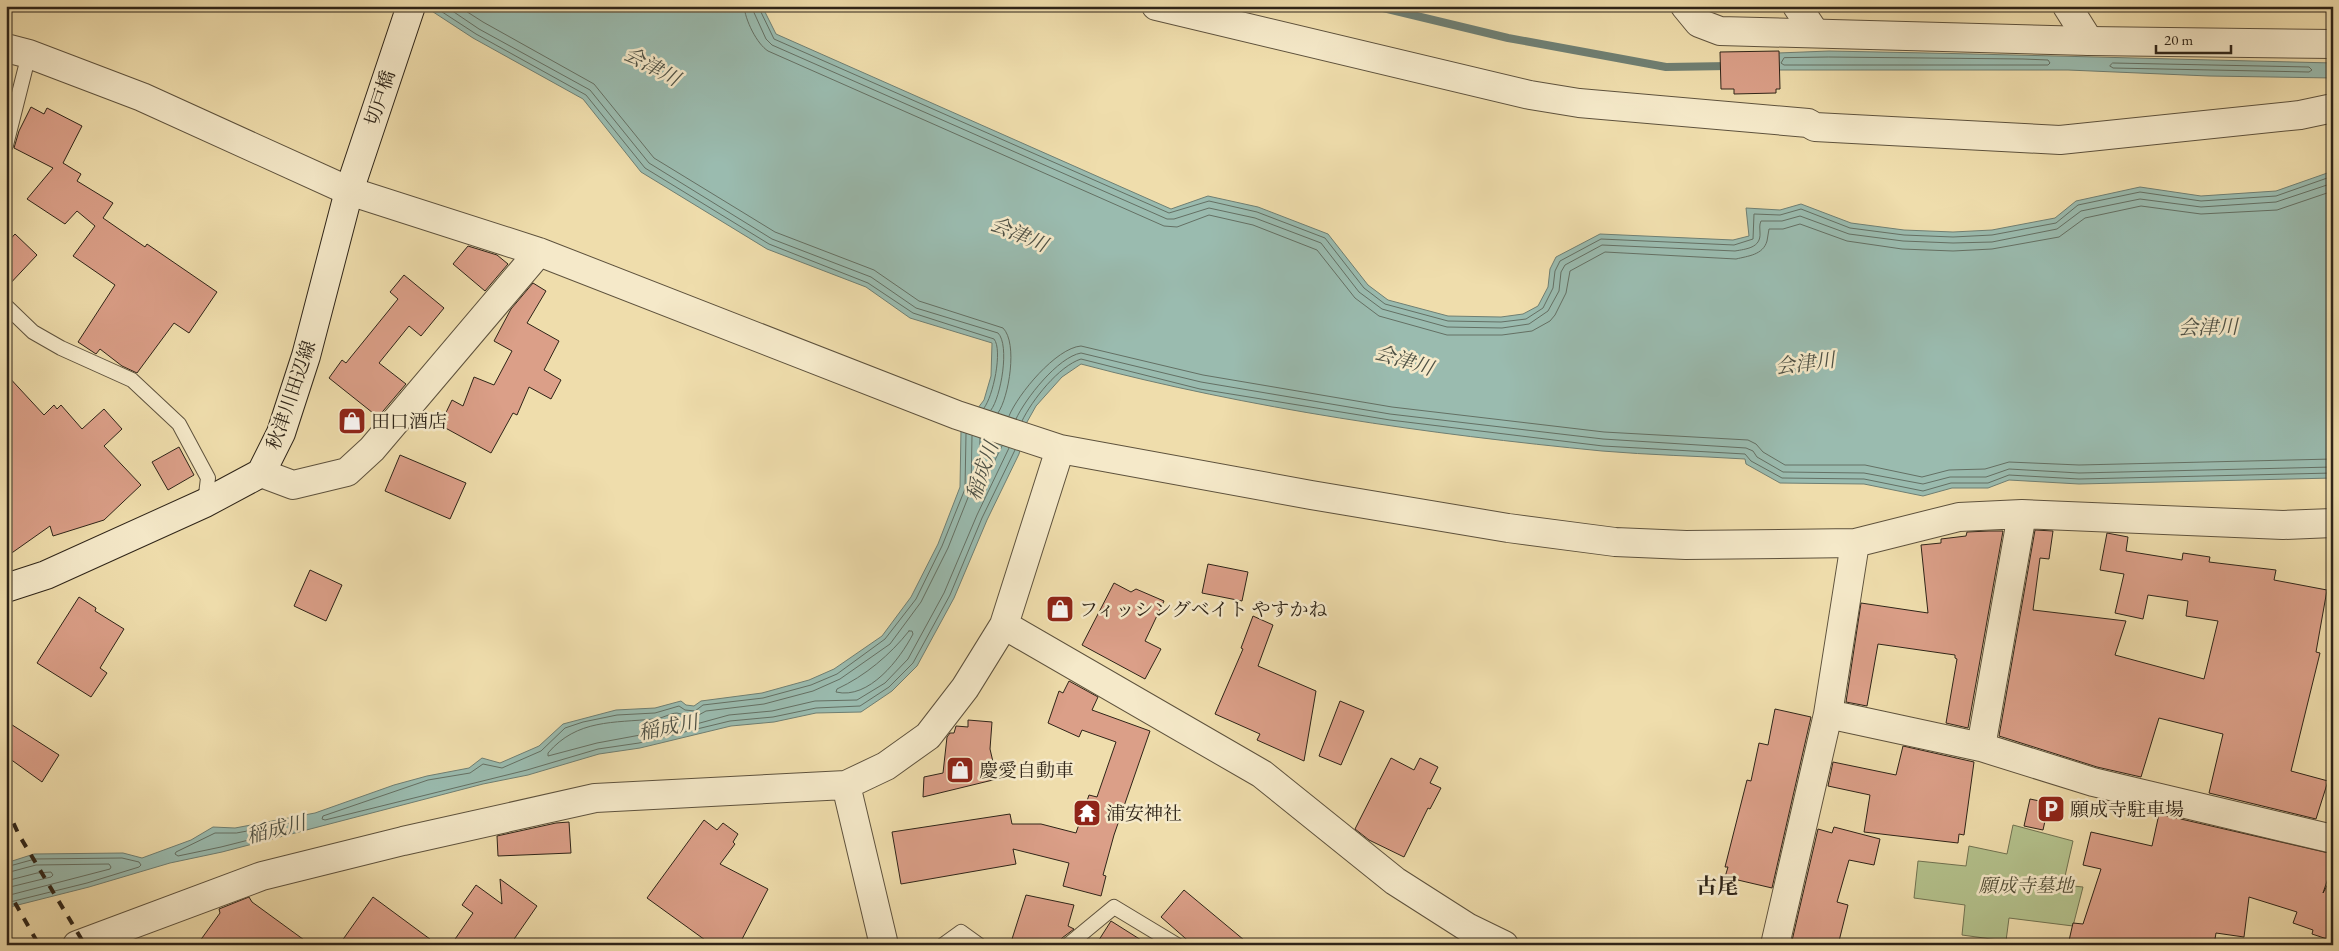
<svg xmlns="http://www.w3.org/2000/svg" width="2339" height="951" font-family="'EB Garamond','Noto Serif JP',serif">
<rect width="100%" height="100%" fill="#efddac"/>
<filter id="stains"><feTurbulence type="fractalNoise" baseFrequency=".004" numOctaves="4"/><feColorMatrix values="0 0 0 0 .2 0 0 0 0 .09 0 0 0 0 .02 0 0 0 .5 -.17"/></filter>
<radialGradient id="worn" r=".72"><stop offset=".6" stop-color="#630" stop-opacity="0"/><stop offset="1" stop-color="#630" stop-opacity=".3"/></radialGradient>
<path fill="#b4c28d" stroke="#717352" d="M2013 825 2073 841 2063 885 2083 887 2073 926 2009 918 2006 941 1962 935 1965 905 1914 898 1918 861 1966 866 1969 846 2007 854Z"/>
<path fill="#9abbaf" stroke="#6f7f73" d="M424 6H762L776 34 1171 209 1208 196 1258 207 1328 234 1368 285 1388 300 1448 316 1501 317 1523 314 1538 306 1548 287 1550 269 1556 257 1600 234 1733 240 1749 236 1746 208 1780 210 1801 204 1851 223 1904 230 1953 232 1992 230 2055 218 2076 201 2140 187 2201 196 2276 191 2333 171V478L2079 484 2009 480 1988 488H1952L1923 496 1864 484 1780 483 1746 464 1745 459C1697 456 1649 455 1602 451 1427 434 1251 409 1081 364L1062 377 1036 406 1027 422 1019 454 987 520 954 598 917 666 892 691 861 712 816 713 774 722 731 726 640 748 599 754 528 775 483 784 222 852 170 863 89 887 6 908V863L34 854 123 853 142 858 191 840 213 827 235 828 315 813 394 785 427 776 469 768 482 758 500 763 539 746 563 724 616 710 655 708 681 701 686 705 694 706 701 701 762 693 809 680 834 669 882 636 911 597 938 544 960 487 961 430 984 400 991 376 992 343 910 318 866 287 767 249 641 172 583 99 473 38Z
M1829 51C1997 54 2165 59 2333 63V78L2209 76 2068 70H1774L1778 53Z"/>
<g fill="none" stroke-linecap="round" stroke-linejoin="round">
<path stroke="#647064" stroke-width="1" d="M433 6 476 34 586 95 645 168 769 244 868 283 913 313 994 339C1003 350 993 397 984 408
M445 6 479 29 590 90 649 163 772 239 871 277 916 308 998 333C1010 345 1001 397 991 410
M458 6 483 22 594 84 654 158 775 232 874 270 919 301 1003 328C1018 343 1009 397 998 413
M744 6C745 20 757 44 768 51L1164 226 1177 227 1209 215 1253 225 1317 250 1355 298 1379 316 1447 335H1502L1532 331 1550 321 1555 315 1566 293 1570 271 1605 252 1736 259C1748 256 1763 255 1767 241 1768 237 1768 233 1769 229H1783L1800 224 1847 241 1902 249 1953 251 1992 249 2059 237 2085 218 2141 206 2201 214 2277 210 2333 191
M751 6 766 39 772 45 1167 219H1174L1209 208 1255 218 1321 243 1359 292 1382 309 1447 327 1502 328 1529 324 1548 311 1559 291 1561 272 1565 265 1602 245 1735 251C1746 249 1761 248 1760 233 1760 229 1759 225 1761 221H1782L1800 216 1849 234 1903 241 1953 243 1992 242 2057 229 2081 211 2140 199 2201 207 2276 202 2333 183
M758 6 774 39 1169 213 1209 201 1257 212 1325 238 1364 288 1385 304 1448 321 1501 322 1526 319 1543 308 1553 288 1555 271 1560 261 1601 239 1734 245 1753 239 1754 214 1780 215 1801 209 1850 228 1904 235 1953 237 1992 235 2056 223 2078 205 2140 192 2201 201 2276 196 2333 176
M1829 57 2023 59 2048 60 2050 63 2048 65H1784L1781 63 1784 58Z
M2113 63 2309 67 2312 70 2309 72 2113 68 2110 66Z
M1009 416C1018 394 1056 348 1081 346L1203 375 1392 407 1604 432 1748 440 1756 444 1763 452 1785 465H1865L1922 477 1949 470 1985 469 2009 462 2079 465 2333 459
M1016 419C1025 399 1058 357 1081 353L1201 382 1390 414 1603 439 1746 448 1753 451 1757 457 1783 472 1864 473 1923 484 1950 477H1986L2009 469 2079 473 2333 467
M1022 421C1032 400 1059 366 1081 359L1200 389 1390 420 1603 446 1745 454 1751 461 1782 478 1864 479 1923 491 1951 483H1988L2009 475 2079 479 2333 473
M966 434 965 489 942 546 916 599 885 639 837 674 811 685 763 698 703 705 695 711 685 710 679 706 655 713 617 715 583 722 565 728 541 751 502 768 483 764 470 773 428 780 323 816 322 819 325 820 527 770 598 749 639 743 730 721 773 717 816 708 860 706 889 687 913 663 950 595 982 518 1015 450
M972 436 971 490 948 548 921 602 890 644 840 679 813 691 764 704 706 711 695 717C689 717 682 714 677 713 670 713 662 719 654 719 614 723 577 719 548 753V756L597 743 689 726 729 715 772 711 815 701 857 700 885 683 908 659 944 593 977 515 1009 448
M980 438 979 483 980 485 983 484 1002 446
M909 631H912L913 634C900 659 869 700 836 692L837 689C865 676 890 655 909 631Z
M303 821 306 823 304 826 221 847 178 856 175 854 176 852 215 833H236Z
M6 867 35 859 122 858 139 862 141 865 139 867 87 883 6 903
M6 873 36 865 109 864 111 867 110 869 6 896
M6 881 37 873 51 872 53 875 51 877 6 888"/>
<path stroke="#6f7f73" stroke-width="8" d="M1375 6 1508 38 1666 67 1729 66"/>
</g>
<path fill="#db9f88" stroke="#2e2418" d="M1779 51 1780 89H1776V93L1734 94V89H1721L1720 52Z
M31 107 44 114 47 108 82 126 63 163 81 174 77 181 113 203 103 218 145 247 147 244 217 292 189 333 174 323 137 373 122 366 100 349 96 354 78 342 115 285 73 256 95 226 77 211 65 224 27 199 53 168 14 148 19 131Z
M15 234 37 255 6 288V244Z
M468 246 497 255 508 264 485 291 453 264Z
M404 275 444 308 421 336 409 326 379 363 406 384 378 417 329 378 342 360 346 363 398 299 390 292Z
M533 283 546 291 527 323 559 341 544 370 561 380 551 399 529 387 517 415 513 413 491 453 440 425 452 400 463 406 474 377 494 385 512 351 494 341 511 309Z
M6 374 44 415 54 405 57 409 61 405 82 429 104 409 122 429 104 446 141 485 104 520 53 536 50 526 6 557Z
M179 447 194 475 168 490 152 462Z
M400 455 466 483 450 519 385 491Z
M2035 530 2053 531 2049 559 2040 558 2033 610 2126 621 2115 655 2204 679 2218 621 2186 616 2188 601 2148 595 2143 619 2115 613 2124 574 2100 570 2107 533 2128 537 2126 551 2182 560 2183 553 2210 557 2209 562 2276 570 2274 580 2327 590 2316 652 2320 653 2291 771 2328 781 2316 819 2209 793 2223 734 2159 718 2141 777 2097 767 1999 736Z
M1989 531H2003L1968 728 1946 723 1957 659 1955 658V655L1878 644 1867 706 1846 702 1861 603 1928 613 1921 545 1941 543V539L1966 536 1967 532Z
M1208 564 1248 572 1242 601 1202 593Z
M310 570 342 585 326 621 294 606Z
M1114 583 1131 592 1136 589 1164 601 1145 641 1161 649 1145 679 1082 645Z
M79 597 96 608 95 611 124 629 100 668 107 673 91 697 37 663Z
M1253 616 1273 625 1258 666 1316 691 1304 761 1257 740 1260 734 1215 714 1243 649 1241 648Z
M1069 681 1098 697 1092 710 1150 731 1114 835 1103 875 1106 876 1101 896 1063 886 1069 863 1013 849 1016 864 901 884 892 832 1010 814 1012 824H1041L1076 833 1089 795 1097 797 1116 742 1082 730 1079 737 1048 723 1059 691 1063 693Z
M1340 701 1364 711 1341 765 1319 756Z
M1775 709 1811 717 1772 888 1725 877 1728 867H1725L1747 780 1751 781 1759 743 1768 745Z
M968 720 992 722 990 749 997 779 923 797 924 777 943 773 947 737 950 733H954L956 726 968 727Z
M6 721 59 755 42 782 6 756Z
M1903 746 1974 762 1964 835 1959 834 1958 843 1864 832 1870 795 1828 786 1833 762 1896 775Z
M1391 758 1414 770 1420 758 1438 767 1430 783 1441 788 1430 809 1428 808 1404 857 1369 840 1355 829Z
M2030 799 2049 803 2043 830 2024 826Z
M2159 814 2333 854V864L2323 893 2329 882H2333V941L2312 934 2313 930 2293 923 2297 912 2249 897 2244 937 2216 933 2214 945H2068L2073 923 2083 924 2101 869 2083 865 2091 832 2152 846Z
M704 820 717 830 723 823 738 834 733 842 735 844 720 864 768 889 739 945H712L647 898Z
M569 822 571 853 498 856 497 836 556 823Z
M1834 827 1880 839 1874 865 1849 860 1837 902 1848 905 1838 945H1791L1818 829 1832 833Z
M500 879 537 906 510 945H451L473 913 462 905 476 885 502 904Z
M1184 890 1250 945H1193L1161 917Z
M1026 895 1074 905 1068 926 1074 929 1062 938 1059 945H1012L1014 940 1012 939Z
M249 897 252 902 311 945H197L220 913 219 909Z
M373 897 438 945H339Z
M1111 921 1149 945H1082L1089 939 1097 943Z"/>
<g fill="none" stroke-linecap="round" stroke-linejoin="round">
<defs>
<path id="service" d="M6 145 29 54
M6 306 33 332 61 348 132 380 179 424 208 478 205 503
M943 945 961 932 979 945
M1068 945 1114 907 1177 945"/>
<path id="minor" d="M1156 6 1530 95 1579 103 1808 123 1815 127 2060 140 2300 115 2333 108
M1797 6 1815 33
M2067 6 2089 41
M6 48 29 54 142 97 349 191 539 252 957 415 1060 449 1311 495 1508 528 1615 542 1686 545 1855 543 1959 517 2022 514 2283 525 2333 523
M261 473 293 485 347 472 372 449 539 252
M1004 625 1262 774 1395 881 1467 927 1504 945
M1828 714 1981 747 2093 782 2333 839
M1981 747 2022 514
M846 785 884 945
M77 945 262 876 403 841 595 798 846 785 886 766 928 736 965 688 1004 625 1060 449
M1775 945 1828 714 1855 543"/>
<path id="tertiary" d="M1685 6 1699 23 1720 31 2089 41 2333 44"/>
<path id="secondary" d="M6 588 46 575 205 503 261 473 281 433 306 356 349 191 411 6"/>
</defs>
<use href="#service" stroke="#5e523d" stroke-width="16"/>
<use href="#minor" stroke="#5e523d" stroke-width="30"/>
<use href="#tertiary" stroke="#5e523d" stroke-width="30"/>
<use href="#secondary" stroke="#2e2418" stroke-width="30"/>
<use href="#service" stroke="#f5e9c9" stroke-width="14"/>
<use href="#minor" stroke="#f5e9c9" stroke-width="28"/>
<use href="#tertiary" stroke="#f5e9c9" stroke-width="28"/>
<use href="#secondary" stroke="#f5e9c9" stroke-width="28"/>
<path stroke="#2e2418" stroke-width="4" stroke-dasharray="9 9" stroke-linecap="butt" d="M6 807 19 835 85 945
M6 887 39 945"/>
</g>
<defs>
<symbol id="shop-square" viewBox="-11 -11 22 22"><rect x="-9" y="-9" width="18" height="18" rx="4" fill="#8f2418" stroke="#f5e9c9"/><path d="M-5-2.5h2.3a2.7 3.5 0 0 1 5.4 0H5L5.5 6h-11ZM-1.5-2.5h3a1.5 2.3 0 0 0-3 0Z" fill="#fff"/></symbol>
<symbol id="parking-square" viewBox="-11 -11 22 22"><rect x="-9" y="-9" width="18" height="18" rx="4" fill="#8f2418" stroke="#f5e9c9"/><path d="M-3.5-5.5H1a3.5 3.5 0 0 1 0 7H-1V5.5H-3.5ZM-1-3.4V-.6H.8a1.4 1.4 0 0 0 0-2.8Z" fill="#fff"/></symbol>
<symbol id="temple-square" viewBox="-11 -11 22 22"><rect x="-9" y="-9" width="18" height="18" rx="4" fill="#8f2418" stroke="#f5e9c9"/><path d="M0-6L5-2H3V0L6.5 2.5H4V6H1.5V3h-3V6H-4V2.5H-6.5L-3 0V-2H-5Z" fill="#fff"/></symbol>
</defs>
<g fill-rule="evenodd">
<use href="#shop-square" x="336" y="405" width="32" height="32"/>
<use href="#shop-square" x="1044" y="593" width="32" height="32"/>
<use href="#shop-square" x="944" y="754" width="32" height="32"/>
<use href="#parking-square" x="2035" y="793" width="32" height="32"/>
<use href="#temple-square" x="1071" y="797" width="32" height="32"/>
</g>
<g text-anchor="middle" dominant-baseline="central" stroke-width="5" stroke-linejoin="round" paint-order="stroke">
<g font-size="19" fill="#2e2418" stroke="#f5e9c9">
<text transform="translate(380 98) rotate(-72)">切戸橋</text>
<text transform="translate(291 395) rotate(-71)">秋津川田辺線</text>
</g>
<g font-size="19" fill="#2e2418" stroke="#f5e9c9" text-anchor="start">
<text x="371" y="421">田口酒店</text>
<text x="1079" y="609">フィッシングベイト やすかね</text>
<text x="979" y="770">慶愛自動車</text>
<text x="2070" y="809">願成寺駐車場</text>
<text x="1106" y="813">浦安神社</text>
</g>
<g font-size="19" font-style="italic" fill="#504c35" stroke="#f5e9c9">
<text x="2026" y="885">願成寺墓地</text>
</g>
<g font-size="20" font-style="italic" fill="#4e5145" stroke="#f5e9c9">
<text transform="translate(652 66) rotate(28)">会津川</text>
<text transform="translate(1019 234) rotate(23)">会津川</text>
<text transform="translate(2208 327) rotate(-1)">会津川</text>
<text transform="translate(1404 360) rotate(17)">会津川</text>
<text transform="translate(1805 363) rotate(-7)">会津川</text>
<text transform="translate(982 471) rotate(-71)">稲成川</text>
<text transform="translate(668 727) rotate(-11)">稲成川</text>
<text transform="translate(276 829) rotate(-14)">稲成川</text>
</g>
<g font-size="21" font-weight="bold" fill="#2e2418" stroke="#f5e9c9">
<text x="1717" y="885">古尾</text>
</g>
</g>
<rect width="2339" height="951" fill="none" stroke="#efddac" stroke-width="25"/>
<rect x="8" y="8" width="2324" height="936" fill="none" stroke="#2e2418" stroke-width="2.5"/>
<rect x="12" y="12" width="2314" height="926" fill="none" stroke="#2e2418"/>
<path d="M2156 45v8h75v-8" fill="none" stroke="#2e2418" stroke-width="2.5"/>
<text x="2164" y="45" font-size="15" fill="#2e2418" stroke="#f5e9c9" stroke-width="4" paint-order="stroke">20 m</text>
<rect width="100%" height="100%" filter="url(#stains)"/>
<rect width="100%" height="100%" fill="url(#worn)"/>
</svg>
